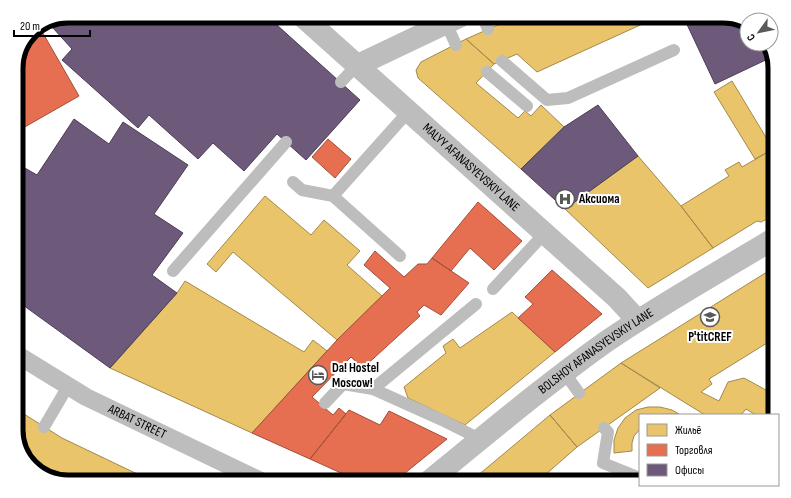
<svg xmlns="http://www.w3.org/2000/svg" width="791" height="498" font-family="'Sofia Sans Condensed',sans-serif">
<rect width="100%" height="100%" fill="#fff"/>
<path fill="#e9c46a" stroke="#a3894a" d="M518 16H660L537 72 517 54 494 64 466 39Z
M466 39 494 64 476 83 518 118 525 111 531 116 541 105 564 127 521 169 418 78 416 70 421 62Z
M732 81 773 149 755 159 714 92Z
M775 148V210L769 213V218L761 222 757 221 713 248 681 206 729 176 725 170 739 162 742 167Z
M638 156 681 206 713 248 648 288 565 209Z
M265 196 311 235 324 220 360 251 347 265 382 296 337 340 233 252 216 272 207 264Z
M775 267V338L709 379 712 384 701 392 719 401 728 382 744 378 775 395V415H756L746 409 741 415H705L621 363Z
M185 281 304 352 313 340 327 351 252 433 110 368 177 293Z
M512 312 555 352 465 425 408 398 404 387 446 353 443 346 453 339 460 348Z
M621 363 660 388 577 447 550 415Z
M648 407H660L672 410 679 414 640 415V429L634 436 632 443V451L614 453V440L618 428 625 418 636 410Z
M16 409 62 438 154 482H68L39 473 23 456 16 433Z
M550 415 577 447 537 482H470Z"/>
<path fill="#e76f51" stroke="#a24e39" d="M40 28 79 96 16 132V65L31 31Z
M328 139 351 159 335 178 312 157Z
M478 202 522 241 494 270 470 248 451 271 432 258Z
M375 251 404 277 418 264H427L432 258 469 283 441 315 424 305 417 312 420 316 363 368 351 357 312 397 333 415 339 408 346 414 310 459 252 433 337 340 390 288 364 265Z
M552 270 602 314 555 352 518 318 533 304 525 297Z
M349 410 380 425 389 411 447 439 394 482H361L310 459Z"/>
<path fill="#6d597a" stroke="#4c3e55" d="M68 16H267L360 100 306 160 277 134 244 171 213 143 198 159 149 115 138 128 62 60 72 49 53 28 51 23Z
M683 16H723L747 23V44H769L772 57 715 84Z
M598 105 638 156 565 209 521 169 564 127Z
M74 119 109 144 123 122 188 165 154 214 183 233 152 275 177 293 110 368 16 300V177L23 167 37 175Z"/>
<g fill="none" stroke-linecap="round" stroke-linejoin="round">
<path stroke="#bdbdbd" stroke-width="12" d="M482 16 488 29
M507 16 508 20
M446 23 456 45
M502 61 547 100 568 98 674 50
M487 72 527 106
M341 82 356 66
M293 182 302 190 333 196
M400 256 333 196 408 112
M173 271 286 142
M493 289 544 234
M564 372 579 393
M373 389 476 304
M325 403 343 384 373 389 442 420 480 439
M44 427 68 386
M604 428 608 432 603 463 640 478"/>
<path stroke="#bdbdbd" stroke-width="18" id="s1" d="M16 354 86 397 263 482"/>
<g stroke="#bdbdbd" stroke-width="22">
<path id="s2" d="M302 16 617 298 638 321"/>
<path d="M356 66 461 16"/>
<path id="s3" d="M428 482C487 434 545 385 607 341 661 304 719 272 775 238"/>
</g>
</g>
<defs>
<symbol id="hospital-ring" viewBox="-11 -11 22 22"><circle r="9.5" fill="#fff" stroke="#595959" stroke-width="1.5"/><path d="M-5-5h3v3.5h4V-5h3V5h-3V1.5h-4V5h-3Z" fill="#595959"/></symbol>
<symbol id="school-ring" viewBox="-11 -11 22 22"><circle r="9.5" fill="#fff" stroke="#595959" stroke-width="1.5"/><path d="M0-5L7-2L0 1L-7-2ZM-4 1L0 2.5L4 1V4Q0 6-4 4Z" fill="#595959"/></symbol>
<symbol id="hotel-ring" viewBox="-11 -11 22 22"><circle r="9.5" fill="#fff" stroke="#595959" stroke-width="1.5"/><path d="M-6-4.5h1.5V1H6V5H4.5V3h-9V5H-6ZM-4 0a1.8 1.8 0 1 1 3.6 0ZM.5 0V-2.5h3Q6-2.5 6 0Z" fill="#595959"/></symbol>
</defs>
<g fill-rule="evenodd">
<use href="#hospital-ring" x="554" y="188" width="22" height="22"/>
<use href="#school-ring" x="699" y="306" width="22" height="22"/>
<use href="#hotel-ring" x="307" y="364" width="22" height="22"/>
</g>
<g text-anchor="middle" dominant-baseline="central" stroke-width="4" stroke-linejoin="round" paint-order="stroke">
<g font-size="13" fill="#000" stroke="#fff">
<text stroke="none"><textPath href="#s2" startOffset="227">MALYY AFANASYEVSKIY LANE</textPath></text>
<text stroke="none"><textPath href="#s3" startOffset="213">BOLSHOY AFANASYEVSKIY LANE</textPath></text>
<text stroke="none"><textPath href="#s1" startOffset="139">ARBAT STREET</textPath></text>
</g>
<g font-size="13" font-weight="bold" fill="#000" stroke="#fff" text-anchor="start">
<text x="579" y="199">Аксиома</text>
<text x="710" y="337" text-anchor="middle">P'titCREF</text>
<text x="332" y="368">Da! Hostel<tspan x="332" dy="15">Moscow!</tspan></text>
</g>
</g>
<path d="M0 0H791V498H0ZM68 23H723A45 45 0 0 1 768 68V430A45 45 0 0 1 723 475H68A45 45 0 0 1 23 430V68A45 45 0 0 1 68 23Z" fill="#fff" fill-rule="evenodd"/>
<path fill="none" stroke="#000" stroke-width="5" d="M68 23H723A45 45 0 0 1 768 68V430A45 45 0 0 1 723 475H68A45 45 0 0 1 23 430V68A45 45 0 0 1 68 23Z"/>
<rect x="639" y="414" width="140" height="72" fill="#ffffff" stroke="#999999"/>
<rect x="647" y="424" width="20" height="12" fill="#e9c46a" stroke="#999999"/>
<text x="675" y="434" font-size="12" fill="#000000">Жильё</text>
<rect x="647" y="444" width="20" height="12" fill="#e76f51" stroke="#999999"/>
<text x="675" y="454" font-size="12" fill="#000000">Торговля</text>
<rect x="647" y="464" width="20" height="12" fill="#6d597a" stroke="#999999"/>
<text x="675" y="474" font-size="12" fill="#000000">Офисы</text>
<g transform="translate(759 32) rotate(237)"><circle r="19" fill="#ffffff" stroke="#999999"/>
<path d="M0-3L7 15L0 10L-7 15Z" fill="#595959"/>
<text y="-6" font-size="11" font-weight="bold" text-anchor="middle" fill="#000000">С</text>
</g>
<path d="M14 30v6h76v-6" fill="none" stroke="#000000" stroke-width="2"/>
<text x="20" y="30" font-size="12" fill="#000000" stroke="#ffffff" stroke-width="3" paint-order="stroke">20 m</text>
</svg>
